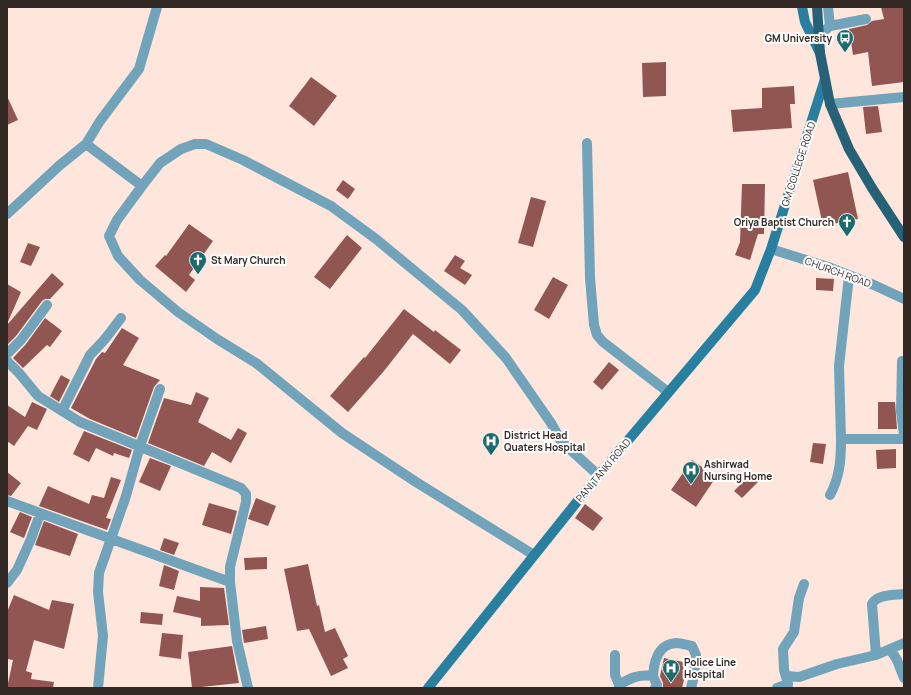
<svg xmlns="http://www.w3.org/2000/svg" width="911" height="695" font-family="Manrope,sans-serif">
<rect width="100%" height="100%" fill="#fee6dd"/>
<path fill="#915652" d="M881 7H904V82L872 86 868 52 853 55 849 29 867 25 872 21 884 19Z
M666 62V96L643 97 642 63Z
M311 77 337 96 314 126 289 106Z
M794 86 795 104H790L792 128 733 132 731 110 762 108V88Z
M7 96 18 120 7 125Z
M878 106 882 132 866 134 863 107Z
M848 172 858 219 823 226 813 180Z
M343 180 355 189 348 199 336 190Z
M742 184H765L764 234H758L750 260 735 255 740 242Z
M531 197 546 201 533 247 518 243Z
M189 224 213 241 189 275 195 280 186 292 155 266 165 255 166 256Z
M347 235 362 248 330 289 314 277Z
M28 243 40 247 31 266 20 262Z
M455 255 465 261 460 268 472 275 465 285 444 271Z
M52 273 64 284 50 299H45L42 301 16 336 7 345V325Z
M553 277 568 285 549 319 534 310Z
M816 278 834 279 833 291 816 290Z
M7 284 21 292 7 324Z
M404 309 434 332 435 330 461 350 450 364 413 334 384 371 348 412 330 396 364 357 365 358Z
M45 318 62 331 50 347 47 345 23 368 13 358 26 344Z
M122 328 139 338 123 365 160 380 154 387 136 438 90 419 71 408 96 359 102 352 105 353Z
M609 362 619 370 602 390 593 382Z
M61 375 70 380 59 402 50 396Z
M196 392 209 398 198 422 231 440 238 428 247 433 231 463 212 452 204 466 148 443 164 398 191 405Z
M32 402 47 409 37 430 28 426 14 446 7 441V405L25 417Z
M878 402H895L897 429H878Z
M84 431 132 450 129 458 114 453 113 456 96 448 89 462 73 454Z
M813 443 826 444 823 464 810 462Z
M896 449V468L877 469 876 450Z
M150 458 171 466 160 491 139 482Z
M692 460 716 477 696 507 671 490Z
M7 472 21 483 11 496 7 495Z
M751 474 758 482 742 498 734 491Z
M111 477 121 480 106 518 111 519 107 530 39 506 48 486 89 504 92 495 104 498Z
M256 498 276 506 268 526 248 519Z
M209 503 237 511 231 534 202 525Z
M585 504 603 518 593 531 575 518Z
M20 512 32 517 24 538 10 532Z
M44 521 78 534 70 556 35 545Z
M164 538 179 543 174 555 160 550Z
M267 557V569L245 570 244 558Z
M308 564 317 606 319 605 325 632 335 628 348 656 343 659 348 668 331 676 309 629 297 631 284 569Z
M164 565 179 571 174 590 159 586Z
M200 587 224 588 229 625 201 626V618L173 612 177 596 200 601Z
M14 595 49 610 52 600 74 604 64 649 34 640 26 671 32 673 31 679 54 682 53 688H7L13 660 7 659V612Z
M141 612 163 614 162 625 140 623Z
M266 626 268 639 244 643 242 630Z
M162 633 183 635 181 659 159 656Z
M232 646 239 683 192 688 188 652Z
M664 658 688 663 682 688H663V683L660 676Z"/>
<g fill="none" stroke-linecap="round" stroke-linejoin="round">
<path stroke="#71a3ba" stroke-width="10" d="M830 26 866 19
M819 35 830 26 828 7
M830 104 904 97
M587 143 590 278 594 325 597 335 603 342 668 392
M86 144 142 186 160 163 181 149 195 144H206L243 160 331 206 376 239 462 310 506 358 551 423 561 441 598 475
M142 186 117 220 109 236 118 256 140 280 178 312 217 339 256 363 342 433 416 482 534 555
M7 214 60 165 86 144 100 121 139 69 157 7
M771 249 828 267 874 285 904 299
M849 276 839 366 841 439H904
M7 354 21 340 47 305
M7 361 19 373 38 396 80 422 241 488 246 494V502L230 567V582L237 641 248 688
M902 361 901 411 904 436
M62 411 90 355 105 339 121 318
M830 495C840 477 841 459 841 439
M7 501 230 582
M7 583 17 570 31 539 40 514
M890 649 897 660 904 678
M615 655V675L619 685
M876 655 872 604C877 594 894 595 904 594
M653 676C654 661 658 644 676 643 681 643 687 645 692 646L696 655 694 676 691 688
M786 676 799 677 837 664 876 655 904 643
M98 688 103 636 98 592 99 573 126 496 140 446 160 389
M619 688V685C630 678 639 674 653 676L657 685 655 688
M777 688 788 684 784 670 783 649 794 632 799 598 804 584"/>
<path stroke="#287fa0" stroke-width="10" d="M802 7 805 22 820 53
M428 688 592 483 755 290 771 249 825 79"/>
<path stroke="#266178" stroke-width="10" d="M817 7 820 53 830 104 849 149 872 188 904 237"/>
</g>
<defs>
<symbol id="bus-pin" viewBox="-11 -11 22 30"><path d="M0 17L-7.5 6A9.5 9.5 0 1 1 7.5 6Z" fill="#1e6b6d" stroke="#fff"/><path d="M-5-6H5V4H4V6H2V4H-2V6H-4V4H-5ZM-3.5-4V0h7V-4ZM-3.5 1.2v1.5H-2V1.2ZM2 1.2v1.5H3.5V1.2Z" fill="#fff"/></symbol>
<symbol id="church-pin" viewBox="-11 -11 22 30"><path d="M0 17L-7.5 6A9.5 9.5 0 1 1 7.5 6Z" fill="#1e6b6d" stroke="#fff"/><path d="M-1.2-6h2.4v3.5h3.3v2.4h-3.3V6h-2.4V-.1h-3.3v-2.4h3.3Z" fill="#fff"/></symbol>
<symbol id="hospital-pin" viewBox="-11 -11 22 30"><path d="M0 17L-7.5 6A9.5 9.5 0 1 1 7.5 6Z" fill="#1e6b6d" stroke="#fff"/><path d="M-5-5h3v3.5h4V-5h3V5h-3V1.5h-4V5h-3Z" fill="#fff"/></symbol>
</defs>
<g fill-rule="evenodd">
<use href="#bus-pin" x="835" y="28" width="20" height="27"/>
<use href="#church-pin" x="837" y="212" width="20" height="27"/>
<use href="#church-pin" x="188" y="250" width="20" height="27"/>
<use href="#hospital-pin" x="481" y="431" width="20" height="27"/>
<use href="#hospital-pin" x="681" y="460" width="20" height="27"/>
<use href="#hospital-pin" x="661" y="658" width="20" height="27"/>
</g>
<g text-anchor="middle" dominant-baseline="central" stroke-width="4" stroke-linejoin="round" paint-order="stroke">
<g font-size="10" font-weight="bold" fill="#332924" stroke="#fff" text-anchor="start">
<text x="832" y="38" text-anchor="end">GM University</text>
<text x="834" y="222" text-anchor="end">Oriya Baptist Church</text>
<text x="211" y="260">St Mary Church</text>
<text x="504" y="435">District Head<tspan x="504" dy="12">Quaters Hospital</tspan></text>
<text x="704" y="464">Ashirwad<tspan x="704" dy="12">Nursing Home</tspan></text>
<text x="684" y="662">Police Line<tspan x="684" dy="12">Hospital</tspan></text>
</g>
<g font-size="10" fill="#332924" stroke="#fff">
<text transform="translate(798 164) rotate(-72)">GM COLLEGE ROAD</text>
<text transform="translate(838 272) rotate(20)">CHURCH ROAD</text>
<text transform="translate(603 470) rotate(-50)">PANI TANKI ROAD</text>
</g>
</g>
<rect width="911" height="695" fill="none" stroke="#332924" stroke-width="16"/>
</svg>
